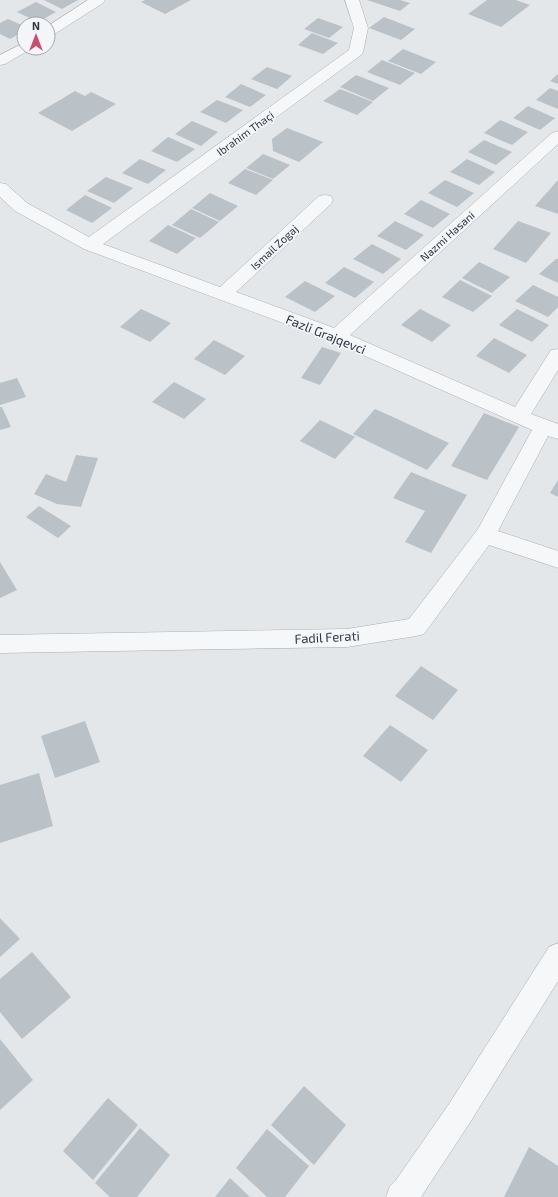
<svg xmlns="http://www.w3.org/2000/svg" width="558" height="1197" font-family="'Exo 2',sans-serif">
<rect width="100%" height="100%" fill="#e3e7ea"/>
<path fill="#bac1c7" d="M44 0H78L62 9Z
M145 0H191L165 14 141 2Z
M367 0H400L410 3 400 11Z
M487 0H516L530 5 501 27 468 14Z
M36 2 56 12 38 22 17 12Z
M384 17 415 29 401 40 369 28Z
M318 18 343 27 329 38 304 29Z
M8 19 24 26V31L10 39 0 34V23Z
M312 33 338 43 323 54 298 45Z
M403 49 436 62 421 74 388 61Z
M382 60 415 73 400 85 367 72Z
M267 67 292 76 277 89 251 79Z
M558 74V84L550 81Z
M356 75 389 88 373 101 340 87Z
M241 84 266 95 250 107 225 97Z
M550 88 558 91V109L536 100Z
M340 89 373 102 357 115 323 101Z
M75 91 85 96 91 92 116 104 72 131 38 113Z
M217 100 243 110 226 123 200 112Z
M528 106 555 118 540 130 513 118Z
M500 120 528 132 512 145 484 133Z
M192 121 218 132 201 146 175 134Z
M287 128 323 142 299 162 273 151 272 139Z
M168 137 195 149 177 162 151 151Z
M484 140 512 152 496 165 468 152Z
M263 154 290 165 273 179 246 168Z
M140 159 166 170 148 184 122 173Z
M467 159 495 172 479 185 450 172Z
M245 169 273 180 256 195 228 183Z
M106 177 133 188 114 203 87 191Z
M445 180 474 193 457 207 428 193Z
M558 180V214L535 206Z
M210 193 238 206 220 221 192 208Z
M85 195 112 208 92 223 66 210Z
M421 200 450 214 433 228 404 214Z
M191 209 219 222 200 238 172 225Z
M395 221 424 235 406 250 377 236Z
M518 221 551 233 526 263 493 249Z
M168 225 196 238 177 254 149 241Z
M372 244 401 259 383 274 353 259Z
M556 259H558V283L539 274Z
M479 262 510 277 492 293 462 278Z
M344 267 374 282 355 298 325 283Z
M460 280 492 296 473 312 442 297Z
M305 281 335 296 315 312 285 297Z
M533 285 558 297V307L548 317 515 301Z
M141 309 171 323 150 342 120 327Z
M420 309 451 325 432 342 401 325Z
M517 309 549 325 532 342 499 325Z
M494 338 527 355 509 373 476 356Z
M214 340 245 356 225 375 194 359Z
M322 347 341 353 320 385 301 378Z
M17 378 26 397 0 405V383Z
M174 382 206 399 184 419 152 402Z
M0 407H2L11 427 0 430Z
M375 409 393 417 449 443 427 470 353 434Z
M484 413 519 427 487 480 451 466Z
M320 420 355 437 335 459 300 441Z
M76 455 98 458 81 507 57 504 34 494 46 474 66 482Z
M411 472 467 495 431 553 405 542 425 511 393 498Z
M558 480V497L550 493Z
M39 506 71 526 58 538 26 517Z
M0 562 17 590 0 598Z
M421 666 458 690 433 720 395 696Z
M85 721 100 762 55 778 41 736Z
M390 725 428 750 401 782 363 756Z
M39 773 53 826 0 843V785Z
M0 918 20 939 0 957Z
M32 952 71 997 22 1039 0 1012V979Z
M0 1039 33 1080 0 1110Z
M304 1086 346 1125 314 1165 271 1125Z
M108 1098 138 1125 93 1180 63 1151Z
M140 1128 170 1155 137 1197H110L95 1183Z
M267 1129 309 1166 285 1197H267L236 1168Z
M529 1147 558 1166V1197H504Z
M230 1178 250 1197H215Z"/>
<g fill="none" stroke-linecap="round" stroke-linejoin="round">
<defs>
<path id="street" d="M88 0H105L103 3 53 35 48 36V26Z
M345 0H359L368 28 363 52 361 55 103 244 220 287 319 196 325 195 331 196 333 200 331 204 236 292 334 328 552 133 558 131V144L350 335 515 407 551 350 558 349V370L531 414 558 424V439L548 436 498 531 558 551V568L489 545 424 634 416 636 347 647 0 653V635L347 629 409 619 478 529 532 430 329 340 84 249 15 211 0 197V183L6 184 27 203 89 237 349 50 354 28Z
M24 43V48H31L29 50 5 64 0 65V55Z
M558 943V981L469 1124 421 1197H386L390 1186 396 1180 449 1104 549 947Z"/>
</defs>
<use href="#street" stroke="#a8afb4" stroke-width="1"/>
<use href="#street" fill="#f5f7f9" fill-rule="evenodd"/>
</g>
<g text-anchor="middle" dominant-baseline="central" stroke-width="3.5" stroke-linejoin="round" paint-order="stroke">
<g font-size="11" fill="#2c3742" stroke="#f3f5f8">
<text transform="translate(245 133) rotate(-36)">Ibrahim Thaçi</text>
<text transform="translate(447 236) rotate(-42)">Nazmi Hasani</text>
<text transform="translate(274 247) rotate(-43)">Ismail Zogaj</text>
</g>
<g font-size="13" fill="#2c3742" stroke="#f3f5f8">
<text transform="translate(326 334) rotate(22)">Fazli Grajqevci</text>
<text transform="translate(327 637) rotate(-3)">Fadil Ferati</text>
</g>
</g>
<g transform="translate(36 36)"><circle r="19" fill="#f3f5f8" stroke="#a3a9af"/>
<path d="M0-3L7 15L0 10L-7 15Z" fill="#c75072"/>
<text y="-6" font-size="11" font-weight="bold" text-anchor="middle" fill="#2c3742">N</text>
</g>
</svg>
